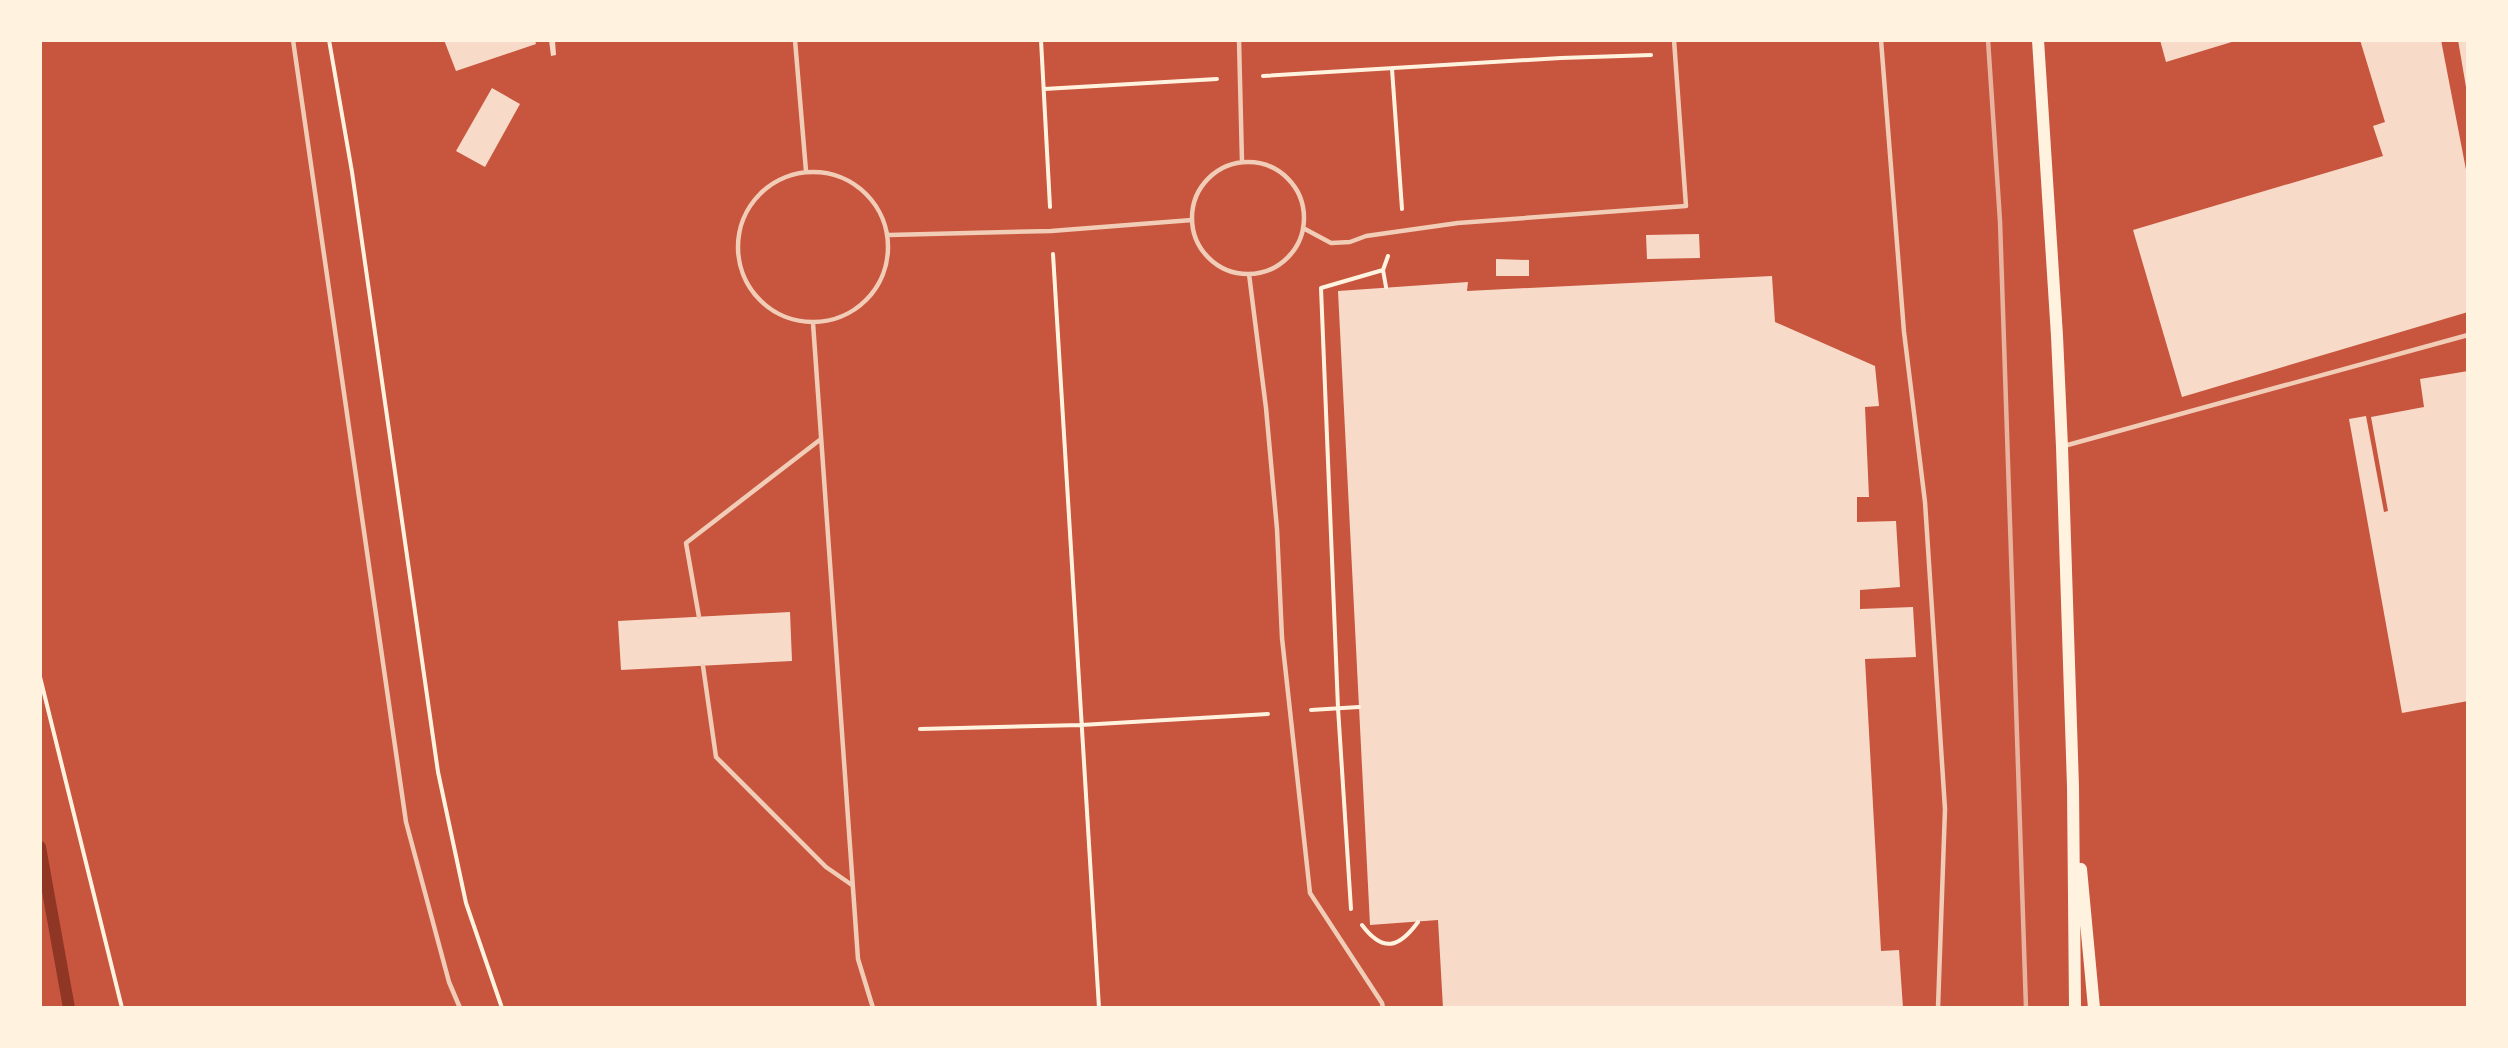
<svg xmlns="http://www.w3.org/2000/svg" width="2508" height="1048" font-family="Barlow,sans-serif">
<rect width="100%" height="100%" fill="#c8553d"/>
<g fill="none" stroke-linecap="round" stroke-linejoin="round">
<path stroke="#8f3625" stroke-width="12" d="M40 847 69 1008"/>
</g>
<path fill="#f7dbc8" d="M444 40H535L536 44 456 71Z
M549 40H555L556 55 551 56Z
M2160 40H2235V41L2166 62Z
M2360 40H2441L2468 180V312L2182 397 2133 230 2383 156 2373 126 2385 122Z
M2458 40H2468V87H2466Z
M492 88 520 104 485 167 456 151Z
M1699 234 1700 258 1647 259 1646 235Z
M1496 259 1529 260V276H1496Z
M1772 276 1775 322 1875 366 1879 406 1865 407 1869 497H1857V522L1896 521 1900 587 1860 590V609L1913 607 1916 657 1865 659 1881 951 1899 950 1903 1008H1443L1438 920 1370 925 1338 291 1468 282 1467 291Z
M2468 371V701L2402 713 2349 419 2366 416 2384 512 2388 511 2371 417 2424 407 2420 379Z
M790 612 792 661 621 670 618 621Z"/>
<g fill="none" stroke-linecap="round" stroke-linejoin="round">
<path stroke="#fff3e0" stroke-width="4" d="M329 40 352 172 438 772 466 903 502 1008
M1041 40 1050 207
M1392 69 1402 209
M1263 76 1561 58 1651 55
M1044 89 1217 79
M1053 254 1099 1008
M1386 287 1383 270 1388 256
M40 677 122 1008
M1311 710 1359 707
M920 729 1081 725 1268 714
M1351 909 1338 708 1321 288 1383 270
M1362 925C1383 953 1399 948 1418 922"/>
<path stroke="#f1ccb7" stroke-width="4.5" d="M293 40 406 822 449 982 460 1008
M795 40 806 171
M1239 40 1242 162
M1881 40 1904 332 1925 502 1945 809 1938 1008
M1192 218a56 56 0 1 1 112 0a56 56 0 1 1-112 0Z
M738 247a75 75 0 1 1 150 0a75 75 0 1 1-150 0Z
M1303 228 1331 243 1350 242 1366 236 1458 223 1686 206 1674 40
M889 235 1051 231 1192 220
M1249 274 1266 408 1277 529 1282 638 1310 893 1382 1003 1383 1008
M813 323 858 959 873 1008
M2064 446 2468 335
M699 617 686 543 821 439
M703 666 716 757 826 867 852 885"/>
<path stroke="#fff3e0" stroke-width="12" d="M2038 40 2057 336 2062 447 2073 787 2075 1008
M2081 869 2094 1008"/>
<path stroke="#e9b49f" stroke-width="4.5" d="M1988 40 2000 221 2026 1008"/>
</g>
<rect width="2508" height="1048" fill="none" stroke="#fff3e0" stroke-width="84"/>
</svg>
